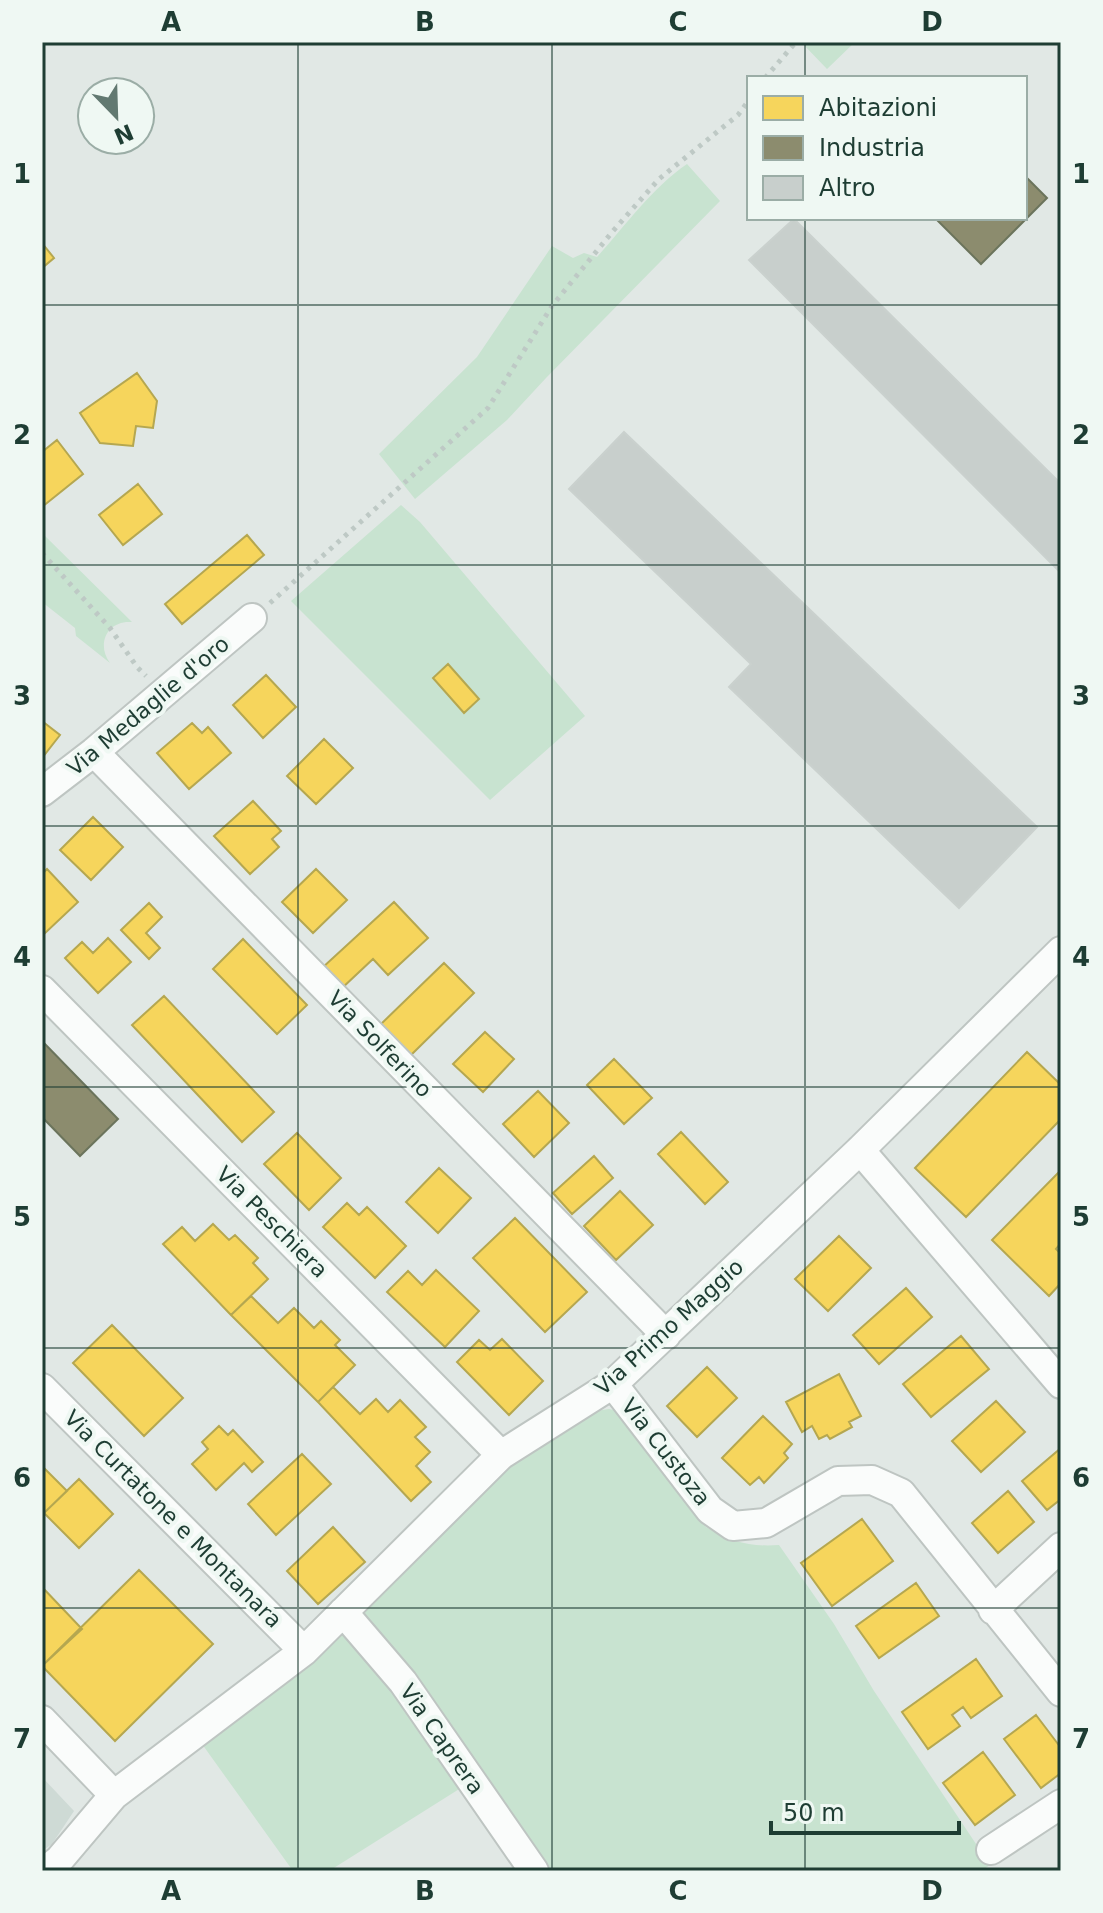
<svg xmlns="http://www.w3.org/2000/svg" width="1103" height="1913" font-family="'DejaVu Sans',sans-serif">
<rect width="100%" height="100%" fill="#e1e8e5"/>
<path fill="#cedad5" d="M42 1777 74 1811 52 1844 42 1851Z"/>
<path fill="#c8e3d0" d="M801 42H855L827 69Z
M687 164 720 201 546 378 507 420 415 499 379 454 477 357 552 246 573 258 584 253 597 257C626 225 652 188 687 164Z
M401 505 420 522 585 716 490 800 291 601Z
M42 533 132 622C107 620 96 644 110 663L76 636 75 628 42 602Z
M609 1409 626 1413 706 1527C731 1542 750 1547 779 1545L834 1624 874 1691 990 1865 981 1871H528L359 1618 514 1460 589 1412Z
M348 1629 464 1786 329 1871H293L202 1744Z"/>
<path fill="#f6d55c" stroke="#b5a750" stroke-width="2" d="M42 243 54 258 42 268Z
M137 373 157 401 153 428 136 426 133 446 100 443 80 413Z
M57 440 83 474 42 507V452Z
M138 484 162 514 123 545 99 515Z
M247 535 264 555 182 624 165 604Z
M448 664 479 699 464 713 433 678Z
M266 675 296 707 263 738 233 705Z
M42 721 60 735 42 758Z
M192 723 202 733 208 727 231 753 189 789 157 753Z
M324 739 353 768 316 804 287 776Z
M253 801 281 831 272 839 279 847 250 874 214 836Z
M93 817 123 847 91 880 60 850Z
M47 869 78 902 43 935 42 874Z
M316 869 347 900 313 933 282 902Z
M394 902 428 938 388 975 373 959 341 989 322 968Z
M149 903 162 917 146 933 160 948 149 959 121 930Z
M108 938 131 962 98 993 65 958 82 942 93 953Z
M243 939 307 1005 277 1034 213 969Z
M444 963 474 993 410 1056 380 1025Z
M164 996 274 1112 242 1142 132 1025Z
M485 1032 514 1059 483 1092 453 1064Z
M1027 1052 1061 1085V1119L966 1217 915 1168Z
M614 1059 652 1098 624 1124 587 1085Z
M538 1091 569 1123 534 1157 503 1124Z
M681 1132 728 1182 705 1204 658 1154Z
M297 1133 341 1178 309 1210 264 1164Z
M594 1156 613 1178 572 1214 553 1193Z
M439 1168 471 1198 438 1233 406 1202Z
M1061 1170V1243L1056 1249 1061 1254V1283L1049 1296 992 1240Z
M620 1191 653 1225 616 1260 584 1226Z
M347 1203 359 1215 367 1207 406 1246 375 1278 323 1227Z
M515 1218 587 1292 545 1332 473 1258Z
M213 1224 229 1240 235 1235 258 1258 253 1263 268 1279 231 1315 163 1244 182 1227 195 1241Z
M839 1236 871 1268 828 1311 795 1279Z
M436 1270 479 1311 445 1347 387 1292 408 1271 422 1285Z
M906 1288 932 1317 879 1364 853 1335Z
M251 1296 278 1323 294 1308 314 1328 321 1321 340 1340 335 1345 355 1365 318 1402 231 1315Z
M112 1325 183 1398 144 1436 73 1363Z
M961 1336 989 1369 931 1417 903 1384Z
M502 1339 543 1381 509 1415 457 1362 479 1340 490 1350Z
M707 1367 737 1398 697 1437 667 1406Z
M839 1374 861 1416 849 1422 852 1427 830 1439 827 1435 819 1439 812 1426 802 1432 786 1402Z
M333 1387 360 1414 376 1399 388 1412 400 1400 426 1427 415 1437 430 1452 416 1466 431 1482 411 1501 318 1402Z
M996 1401 1025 1432 981 1472 952 1441Z
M763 1416 792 1444 784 1453 788 1458 764 1483 759 1477 750 1485 722 1458Z
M219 1426 228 1435 233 1430 263 1462 252 1472 244 1463 216 1490 192 1464 208 1449 202 1442Z
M1061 1448V1499L1047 1510 1022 1481Z
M302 1454 331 1484 276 1535 248 1504Z
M42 1466 67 1491 42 1515Z
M79 1479 113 1514 79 1548 44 1513Z
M1008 1491 1034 1522 998 1553 972 1523Z
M862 1519 893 1561 832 1606 801 1563Z
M333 1527 365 1562 318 1604 287 1571Z
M139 1570 213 1644 115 1741 42 1666Z
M916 1583 939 1616 879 1658 856 1626Z
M42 1587 82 1629 42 1666Z
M976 1659 1002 1696 971 1718 963 1707 952 1715 960 1726 928 1749 902 1712Z
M1036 1715 1061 1748V1773L1041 1788 1004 1739Z
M983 1752 1015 1795 975 1825 943 1783Z"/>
<path fill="#8c8c6e" stroke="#6b745c" stroke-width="2" d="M1025 176 1047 198 981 264 935 218H1025Z
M42 1041 118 1119 80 1156 42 1117Z"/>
<path fill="#c8cfcc" stroke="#cad1ce" stroke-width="2" d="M794 219 1061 484V573L749 260Z
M624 432 1037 827 959 908 729 687 751 664 569 489Z"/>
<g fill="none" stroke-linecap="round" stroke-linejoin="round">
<defs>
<path id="minor" d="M94 752 666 1335
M42 792 94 752 252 618
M42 990 501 1455
M860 1150 1061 1384
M613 1384 710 1510 733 1526 766 1523 838 1481 872 1480 901 1493 1061 1692
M42 1388 304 1651
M993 1610 1061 1547
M343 1612 403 1682 534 1871
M42 1720 114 1795
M991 1850 1061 1804
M45 1871 59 1860 114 1795 304 1651 501 1455 613 1384 860 1150 1061 951"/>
</defs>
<use href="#minor" stroke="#bec5c2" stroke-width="32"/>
<path stroke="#bec9c5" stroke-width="5" stroke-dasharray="4 6" stroke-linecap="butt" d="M765 78 796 42
M42 553 110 628 137 667 146 676
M270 603 488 408 552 306 613 231 659 179 738 115 749 100"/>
<use href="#minor" stroke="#fafcfb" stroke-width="28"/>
</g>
<path fill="none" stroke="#1e3d33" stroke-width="2" stroke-opacity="0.55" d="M298 42V1871M552 42V1871M805 42V78M805 218V1871M42 305H1061M42 565H1061M42 826H1061M42 1087H1061M42 1348H1061M42 1608H1061"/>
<g text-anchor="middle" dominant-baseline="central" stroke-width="8" stroke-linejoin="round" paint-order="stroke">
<g font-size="22" fill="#1e3d33" stroke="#eff8f3">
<text transform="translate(148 706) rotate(-40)">Via Medaglie d'oro</text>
<text transform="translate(380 1044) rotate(46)">Via Solferino</text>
<text transform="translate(272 1222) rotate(45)">Via Peschiera</text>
<text transform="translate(669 1327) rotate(-42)">Via Primo Maggio</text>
<text transform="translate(666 1452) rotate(52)">Via Custoza</text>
<text transform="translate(173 1519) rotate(45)">Via Curtatone e Montanara</text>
<text transform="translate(442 1739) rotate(55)">Via Caprera</text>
</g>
</g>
<rect width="1103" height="1913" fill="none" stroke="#eff8f3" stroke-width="88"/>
<rect x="747" y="76" width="280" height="144" fill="#eff8f3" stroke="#9bada6" stroke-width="2"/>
<rect x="763" y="96" width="40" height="24" fill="#f6d55c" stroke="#9bada6" stroke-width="2"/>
<text x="819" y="116" font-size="24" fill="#1e3d33">Abitazioni</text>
<rect x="763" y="136" width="40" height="24" fill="#8c8c6e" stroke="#9bada6" stroke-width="2"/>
<text x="819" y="156" font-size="24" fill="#1e3d33">Industria</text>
<rect x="763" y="176" width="40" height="24" fill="#c8cfcc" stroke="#9bada6" stroke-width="2"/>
<text x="819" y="196" font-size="24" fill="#1e3d33">Altro</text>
<g transform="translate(116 116) rotate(157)"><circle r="38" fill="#eff8f3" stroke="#9bada6" stroke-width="2"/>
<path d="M0-6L14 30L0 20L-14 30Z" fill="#627971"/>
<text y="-12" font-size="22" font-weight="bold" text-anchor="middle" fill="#1e3d33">N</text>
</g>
<path d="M771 1821v12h188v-12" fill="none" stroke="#1e3d33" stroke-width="4"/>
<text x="783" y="1821" font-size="24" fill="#1e3d33" stroke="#eff8f3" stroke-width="6" paint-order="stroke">50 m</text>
<rect x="44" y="44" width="1015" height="1825" fill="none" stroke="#1e3d33" stroke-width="3"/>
<g font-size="26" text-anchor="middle" font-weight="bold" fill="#1e3d33">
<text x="171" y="31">A</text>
<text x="425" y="31">B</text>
<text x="678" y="31">C</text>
<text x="932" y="31">D</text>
<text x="22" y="183">1</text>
<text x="1081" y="183">1</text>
<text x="22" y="444">2</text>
<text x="1081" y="444">2</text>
<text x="22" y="705">3</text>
<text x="1081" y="705">3</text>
<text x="22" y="966">4</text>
<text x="1081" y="966">4</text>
<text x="22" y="1226">5</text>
<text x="1081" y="1226">5</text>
<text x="22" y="1487">6</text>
<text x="1081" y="1487">6</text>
<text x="22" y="1748">7</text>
<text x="1081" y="1748">7</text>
<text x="171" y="1900">A</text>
<text x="425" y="1900">B</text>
<text x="678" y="1900">C</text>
<text x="932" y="1900">D</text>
</g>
</svg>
